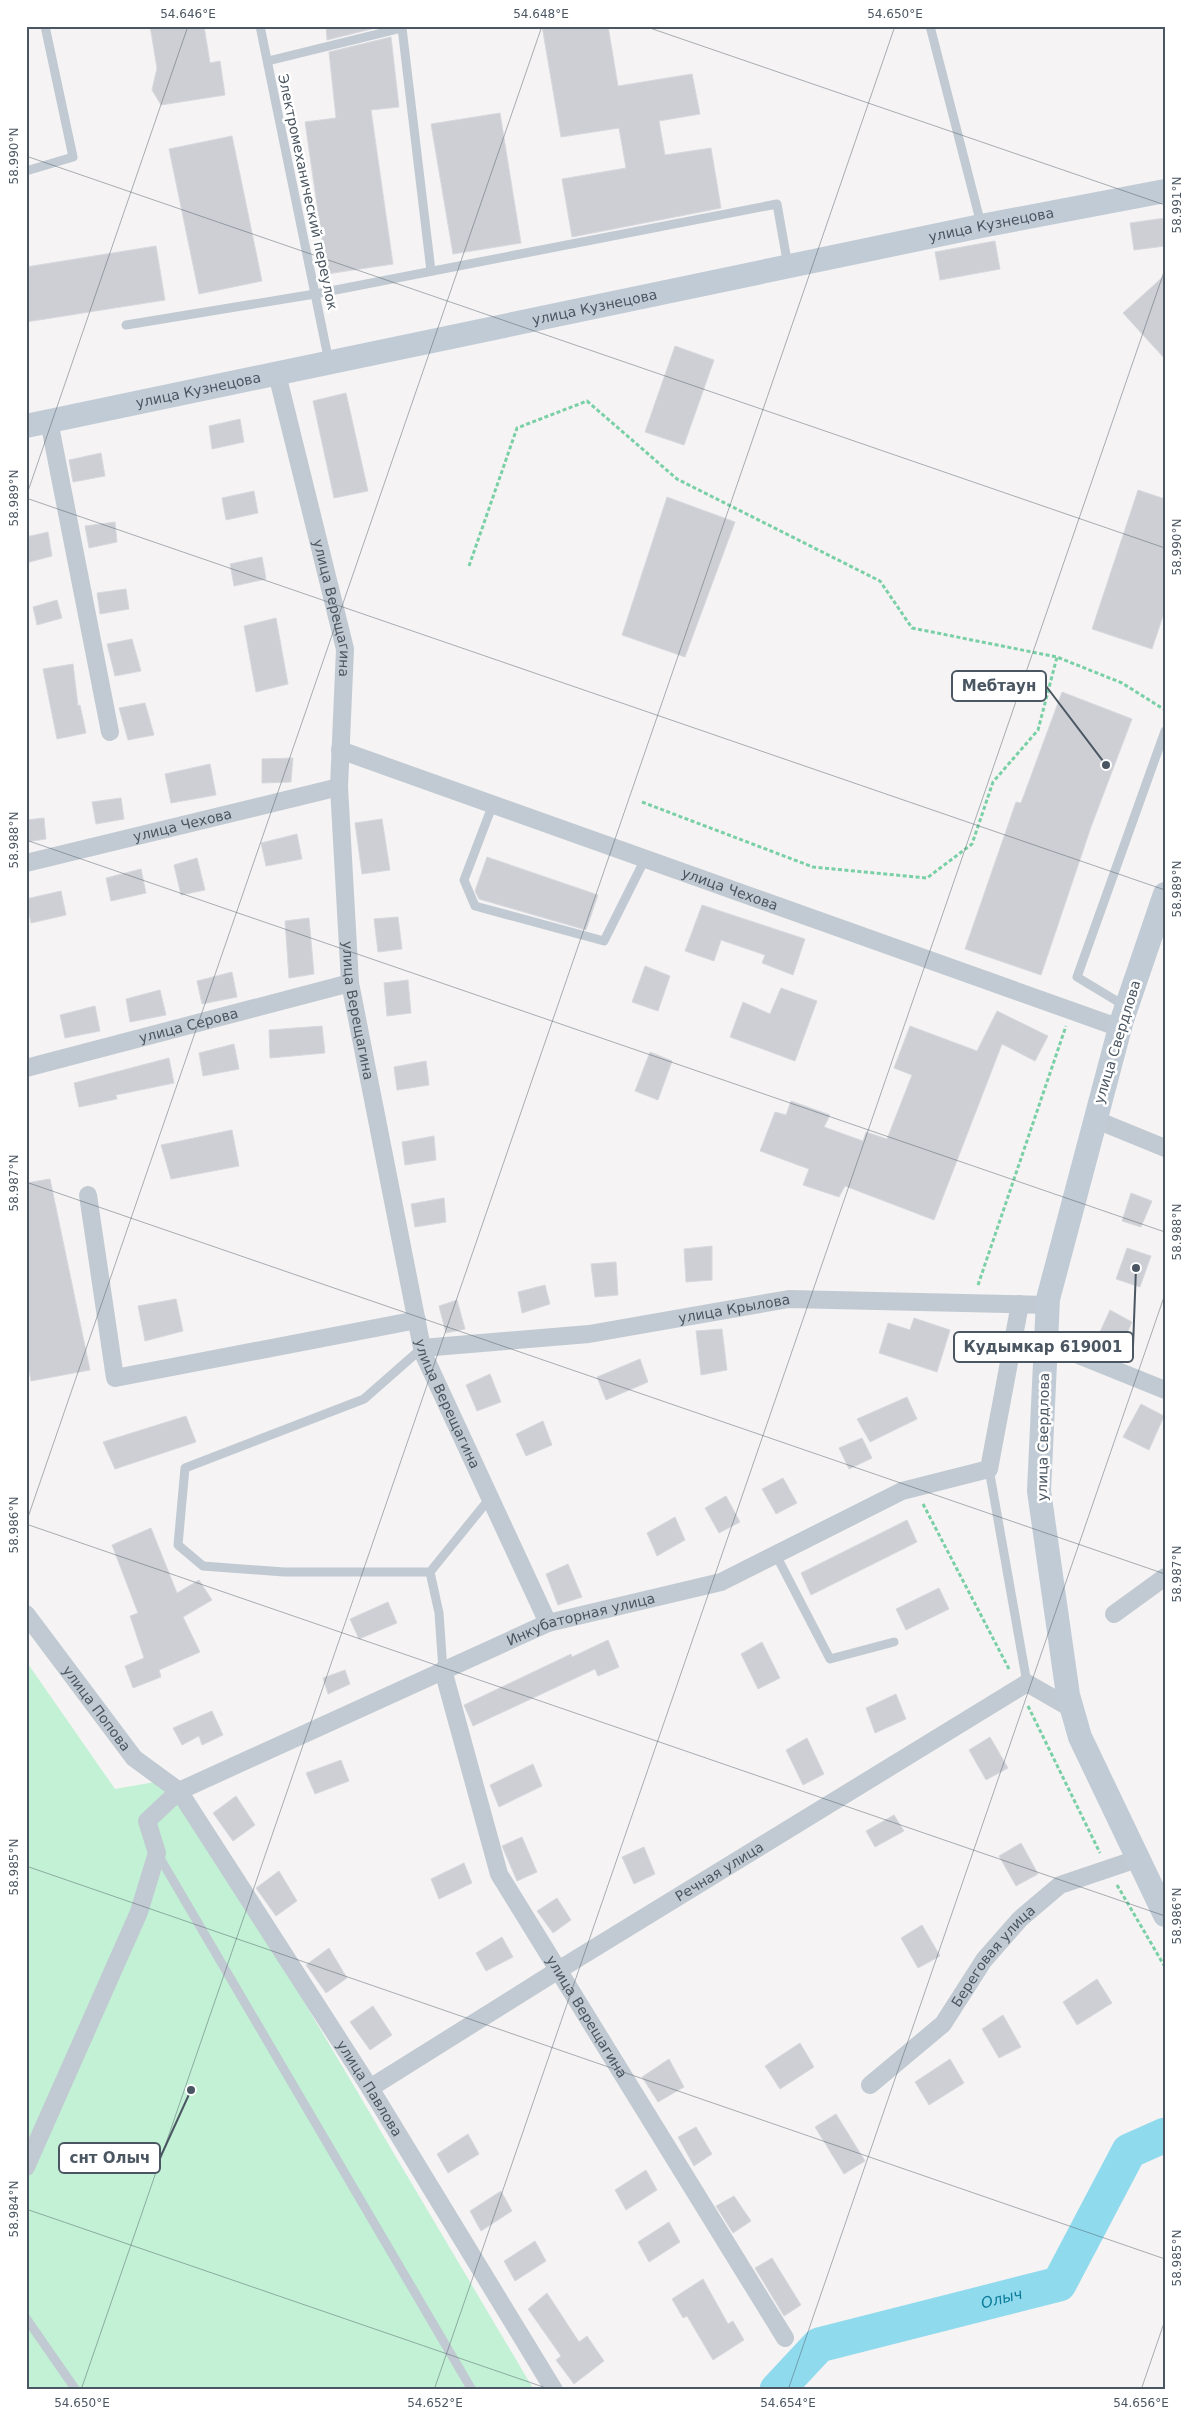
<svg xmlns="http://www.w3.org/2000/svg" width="1191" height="2416" font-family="'DejaVu Sans',sans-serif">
<rect width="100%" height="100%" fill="#f5f3f3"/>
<path fill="#c3f1d5" d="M26 1661 115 1789 172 1779 534 2390H26Z"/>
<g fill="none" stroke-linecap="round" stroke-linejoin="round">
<path stroke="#90daee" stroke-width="35" id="s1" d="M777 2390 819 2345 1059 2284 1129 2151 1165 2135"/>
</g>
<path fill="#cdcfd5" stroke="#d7d9de" d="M150 26H204L210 63 220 61 225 95 161 105 152 90 157 68Z
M326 26H383L327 40Z
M542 26H608L618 86 692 74 700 114 659 121 665 155 711 148 721 208 572 237 562 179 626 168 619 128 561 137Z
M391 37 399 107 371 110 393 264 327 274 305 122 336 118 329 52Z
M500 113 521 243 453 254 431 124Z
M232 136 262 281 199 294 169 149Z
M1165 218V246L1134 250 1130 223Z
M995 241 1000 269 940 280 935 252Z
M156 246 165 300 26 322V267Z
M1165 275V359L1123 313Z
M675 346 714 360 684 445 645 432Z
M346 393 368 491 334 498 313 401Z
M240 419 244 442 212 449 209 426Z
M101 453 105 476 73 482 69 460Z
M1138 490 1165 499V610L1152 649 1092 629Z
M254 491 258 513 226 520 222 498Z
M667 497 735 522 685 657 622 635Z
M115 522 117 542 89 548 85 526Z
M48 532 52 556 26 563V537Z
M262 557 266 579 234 586 230 564Z
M126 589 129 609 100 614 97 593Z
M57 600 62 618 37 625 33 607Z
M276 618 288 684 256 692 244 626Z
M132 639 141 671 115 676 107 644Z
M73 664 78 706 80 705 86 733 57 739 43 669Z
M1062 692 1132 719 1091 827 1041 975 965 949 1016 802 1021 803Z
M145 703 154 735 128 740 119 708Z
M293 758 291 782 262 783V759Z
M210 764 216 795 171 803 165 774Z
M121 798 124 819 96 824 92 802Z
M44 818 46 839 26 842V820Z
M382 819 390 870 362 874 355 823Z
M297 834 302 859 266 866 261 843Z
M487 857 598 895 586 930 479 899 475 891Z
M197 858 205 890 181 895 174 865Z
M141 869 146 893 111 901 106 878Z
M61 891 66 915 31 923 26 899Z
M702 905 805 939 793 975 762 963 765 955 721 940 714 961 685 951Z
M398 917 402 949 378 952 374 919Z
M309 918 314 974 289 978 285 921Z
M645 966 670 976 658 1011 632 1002Z
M232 972 237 997 202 1004 197 981Z
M408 980 411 1013 387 1016 384 983Z
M781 988 817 1001 795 1061 730 1037 743 1002 770 1014Z
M160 990 166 1015 130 1022 126 999Z
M95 1006 100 1031 65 1038 60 1015Z
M997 1011 1048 1036 1035 1061 1002 1044 934 1220 845 1186 839 1197 803 1185 809 1169 760 1151 775 1112 786 1115 791 1101 830 1115 824 1127 863 1141 866 1132 887 1139 912 1075 894 1068 910 1026 977 1051Z
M322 1026 325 1053 270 1058 269 1030Z
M234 1044 239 1069 203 1076 199 1053Z
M650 1052 672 1061 658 1100 635 1091Z
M169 1058 174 1083 116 1095 117 1099 79 1107 74 1083Z
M426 1061 429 1085 397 1090 394 1067Z
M232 1130 239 1166 171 1179 161 1145Z
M434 1136 436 1160 405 1165 402 1142Z
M50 1179 90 1370 31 1381 26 1354V1183Z
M1131 1193 1152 1201 1141 1227 1122 1221Z
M444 1198 446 1222 415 1227 411 1204Z
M712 1246V1280L686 1282 684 1249Z
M1127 1248 1151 1256 1140 1287 1116 1279Z
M616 1262 618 1295 595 1297 591 1264Z
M545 1285 550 1304 522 1313 518 1292Z
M176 1299 183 1331 145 1341 138 1306Z
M457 1300 465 1329 446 1333 439 1306Z
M1110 1310 1132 1322 1117 1355 1094 1345Z
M914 1318 950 1330 937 1372 879 1353 888 1323 910 1330Z
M722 1329 727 1370 701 1375 696 1331Z
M640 1359 648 1382 606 1400 597 1377Z
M490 1374 501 1402 477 1411 466 1385Z
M907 1397 917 1419 870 1442 857 1419Z
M1141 1404 1164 1416 1149 1450 1123 1437Z
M186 1416 196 1442 115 1469 103 1442Z
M543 1421 552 1445 526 1456 516 1434Z
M862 1438 872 1458 849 1469 839 1448Z
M783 1478 797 1503 776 1514 762 1489Z
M726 1496 740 1522 719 1533 705 1508Z
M675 1517 685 1540 657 1556 647 1533Z
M907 1520 917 1542 811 1595 801 1573Z
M151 1528 177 1593 199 1580 212 1600 183 1617 200 1652 159 1670 161 1677 133 1688 125 1666 144 1658 130 1616 138 1613 112 1545Z
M568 1564 582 1597 558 1605 546 1574Z
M939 1588 949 1609 906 1630 896 1609Z
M388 1602 397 1623 359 1639 350 1619Z
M608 1640 619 1667 598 1676 595 1669 473 1726 464 1705 571 1654 572 1657Z
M762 1642 780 1678 758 1689 741 1654Z
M345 1670 350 1684 328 1694 323 1678Z
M896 1694 906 1719 875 1733 866 1708Z
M212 1711 223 1735 202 1745 199 1736 182 1745 173 1728Z
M990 1737 1008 1768 986 1780 969 1750Z
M807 1738 824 1774 803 1785 786 1750Z
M341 1760 349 1781 315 1794 306 1773Z
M533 1764 542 1786 499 1807 490 1785Z
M236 1796 255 1825 233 1841 213 1813Z
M894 1815 904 1831 875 1847 866 1831Z
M522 1837 537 1872 517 1881 502 1846Z
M1021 1843 1038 1874 1016 1886 999 1856Z
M644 1847 655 1874 634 1884 622 1857Z
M464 1863 472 1883 439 1899 431 1879Z
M279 1871 297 1901 276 1916 256 1888Z
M557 1898 571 1920 553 1933 537 1911Z
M922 1925 940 1956 918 1968 901 1938Z
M502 1937 513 1957 486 1971 476 1953Z
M329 1948 347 1978 326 1993 306 1965Z
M1097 1979 1112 2003 1077 2025 1063 2002Z
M373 2006 392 2035 370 2050 350 2022Z
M1003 2015 1021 2047 999 2058 982 2029Z
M800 2043 814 2067 780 2089 765 2066Z
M669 2059 684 2087 658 2102 642 2077Z
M950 2059 964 2083 929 2105 915 2082Z
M836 2114 865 2161 844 2174 815 2127Z
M696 2127 712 2154 694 2166 678 2137Z
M468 2134 479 2154 448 2173 437 2154Z
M646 2170 657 2190 626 2210 615 2190Z
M501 2191 512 2211 481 2231 470 2211Z
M734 2196 751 2221 733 2233 716 2206Z
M669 2222 680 2242 649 2262 638 2242Z
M535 2241 546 2261 515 2281 504 2261Z
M772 2258 801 2305 784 2316 755 2268Z
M703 2279 728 2324 733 2321 744 2340 713 2360 687 2316 683 2318 672 2299Z
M547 2293 579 2342 587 2336 604 2361 574 2384 556 2360 561 2356 528 2309Z"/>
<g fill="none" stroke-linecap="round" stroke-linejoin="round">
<path stroke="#7ad0a6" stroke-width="3" stroke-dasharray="4 2.5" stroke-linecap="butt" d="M469 566 517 428 587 401 677 479 880 581 912 628 1057 657 1122 683 1165 710
M642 802 813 867 927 878 972 844 993 782 1038 730 1057 657
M978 1285 1066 1026
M923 1504 1009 1669
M1028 1706 1100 1853
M1117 1885 1165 1967"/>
<path stroke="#c1cad2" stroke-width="9" d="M260 26 329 362
M930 26 981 224
M268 61 402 28 431 271
M26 171 73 157 45 26
M126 325 315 294 777 204 788 266
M493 804 464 880 475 906 604 941 645 859
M1125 1006 1077 977 1165 731
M422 1348 364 1399 185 1468 178 1545 203 1566 284 1572H430L490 1498
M989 1469 1027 1683
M776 1555 830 1659 894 1642
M430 1572 439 1613 443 1670
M157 1853 472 2390
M26 2318 76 2390"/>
<g stroke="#c1cad2" stroke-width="18">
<path id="s2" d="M277 374 345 649 339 787 350 983 423 1353 548 1623"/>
<path d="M49 421 110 732"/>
<path id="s3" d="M340 750 1120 1028"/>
<path id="s4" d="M26 863 339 787"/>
<path id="s5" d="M26 1068 350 983"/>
<path d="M1094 1119 1165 1148"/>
<path d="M88 1195 115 1378 417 1320"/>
<path d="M1046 1342 1165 1390"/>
<path id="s6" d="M422 1348 589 1334 789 1299 1048 1305"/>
<path id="s7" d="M26 1614 134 1758 179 1791 370 2088 554 2390"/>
<path d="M1114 1614 1165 1577"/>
<path id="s8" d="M443 1670 499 1874 785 2338"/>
<path id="s9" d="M870 2085 943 2024 984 1960 1020 1919 1060 1885 1137 1859"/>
<path id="s10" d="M370 2088 552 1974 1027 1683 1072 1709"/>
<path id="s11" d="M26 2167 139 1912 157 1853 147 1821 179 1791 548 1623 721 1582 902 1491 989 1469 1020 1304"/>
</g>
<g stroke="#c1cbd6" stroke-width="24">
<path id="s12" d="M26 426 981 226 1165 191"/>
<path d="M1165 894 1122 1020 1048 1299 1039 1491 1068 1695 1080 1737 1165 1915"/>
</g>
</g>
<path fill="none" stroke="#4a5661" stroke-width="1" stroke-opacity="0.45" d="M644 26 1165 205M26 156 1165 548M26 497 188 26M26 498 1165 890M26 840 1165 1232M26 1182 1165 1574M26 1523 542 26M26 1524 1165 1916M26 1866 1165 2259M26 2209 552 2390M81 2390 895 26M434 2390 1165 269M788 2390 1165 1294M1141 2390 1165 2320"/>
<g text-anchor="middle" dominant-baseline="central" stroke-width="5" stroke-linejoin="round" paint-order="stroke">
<g font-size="14" fill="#4a5661" stroke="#fff">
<text transform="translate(308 192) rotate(78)">Электромеханический переулок</text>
<text stroke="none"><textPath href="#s12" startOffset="986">улица Кузнецова</textPath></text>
<text stroke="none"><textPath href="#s12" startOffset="581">улица Кузнецова</textPath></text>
<text stroke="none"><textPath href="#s12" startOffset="176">улица Кузнецова</textPath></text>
<text stroke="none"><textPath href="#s2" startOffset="241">улица Верещагина</textPath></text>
<text stroke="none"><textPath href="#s4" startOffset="161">улица Чехова</textPath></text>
<text stroke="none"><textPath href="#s3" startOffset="414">улица Чехова</textPath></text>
<text stroke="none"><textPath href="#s2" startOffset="646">улица Верещагина</textPath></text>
<text stroke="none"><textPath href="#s5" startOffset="168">улица Серова</textPath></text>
<text transform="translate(1117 1042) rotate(-73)">улица Свердлова</text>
<text stroke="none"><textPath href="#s6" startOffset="315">улица Крылова</textPath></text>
<text stroke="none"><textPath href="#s2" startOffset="1051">улица Верещагина</textPath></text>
<text transform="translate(1043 1437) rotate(-89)">улица Свердлова</text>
<text stroke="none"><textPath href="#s11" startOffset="856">Инкубаторная улица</textPath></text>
<text stroke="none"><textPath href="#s7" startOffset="118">улица Попова</textPath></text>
<text stroke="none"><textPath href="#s10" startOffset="411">Речная улица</textPath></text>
<text stroke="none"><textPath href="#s9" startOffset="180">Береговая улица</textPath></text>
<text stroke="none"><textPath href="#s8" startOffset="379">улица Верещагина</textPath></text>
<text stroke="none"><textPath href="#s7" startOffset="589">улица Павлова</textPath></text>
</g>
<g font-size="15" font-style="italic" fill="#0c7c9b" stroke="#fff">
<text stroke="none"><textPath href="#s1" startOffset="250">Олыч</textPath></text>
</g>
</g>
<path fill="none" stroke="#4a5661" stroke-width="2" d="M1106 765L1046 686M1136 1268L1133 1347M191 2090L160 2158"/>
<g fill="#4a5661" stroke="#fff" stroke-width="2">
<circle cx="1106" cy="765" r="5"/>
<circle cx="1136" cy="1268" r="5"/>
<circle cx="191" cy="2090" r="5"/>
</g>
<g fill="#fff" stroke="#4a5661" stroke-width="2">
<rect x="952" y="671" width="94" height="30" rx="5"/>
<rect x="954" y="1332" width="179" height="30" rx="5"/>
<rect x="59" y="2143" width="101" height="30" rx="5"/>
</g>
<g font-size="15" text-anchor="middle" font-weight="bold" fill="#4a5661">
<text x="999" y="691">Мебтаун</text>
<text x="1043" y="1352">Кудымкар 619001</text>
<text x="110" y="2163">снт Олыч</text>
</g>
<rect width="1191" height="2416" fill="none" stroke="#ffffff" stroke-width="55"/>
<rect x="28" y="28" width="1136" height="2360" fill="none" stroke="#4a5661" stroke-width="2"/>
<g font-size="12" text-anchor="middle" fill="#4a5661">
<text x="188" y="18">54.646°E</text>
<text x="541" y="18">54.648°E</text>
<text x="895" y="18">54.650°E</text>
<text transform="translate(14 156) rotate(-90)" y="4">58.990°N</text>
<text transform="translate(1177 205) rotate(-90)" y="4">58.991°N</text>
<text transform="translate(14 498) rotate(-90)" y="4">58.989°N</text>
<text transform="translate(1177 547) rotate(-90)" y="4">58.990°N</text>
<text transform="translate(14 840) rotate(-90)" y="4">58.988°N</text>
<text transform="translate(1177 889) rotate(-90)" y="4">58.989°N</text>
<text transform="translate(14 1183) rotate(-90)" y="4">58.987°N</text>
<text transform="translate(1177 1232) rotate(-90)" y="4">58.988°N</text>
<text transform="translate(14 1525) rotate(-90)" y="4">58.986°N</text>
<text transform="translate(1177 1574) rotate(-90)" y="4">58.987°N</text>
<text transform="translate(14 1867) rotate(-90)" y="4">58.985°N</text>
<text transform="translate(1177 1916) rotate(-90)" y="4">58.986°N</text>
<text transform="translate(14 2209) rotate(-90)" y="4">58.984°N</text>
<text transform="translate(1177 2258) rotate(-90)" y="4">58.985°N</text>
<text x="82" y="2407">54.650°E</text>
<text x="435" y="2407">54.652°E</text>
<text x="788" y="2407">54.654°E</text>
<text x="1141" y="2407">54.656°E</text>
</g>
</svg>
